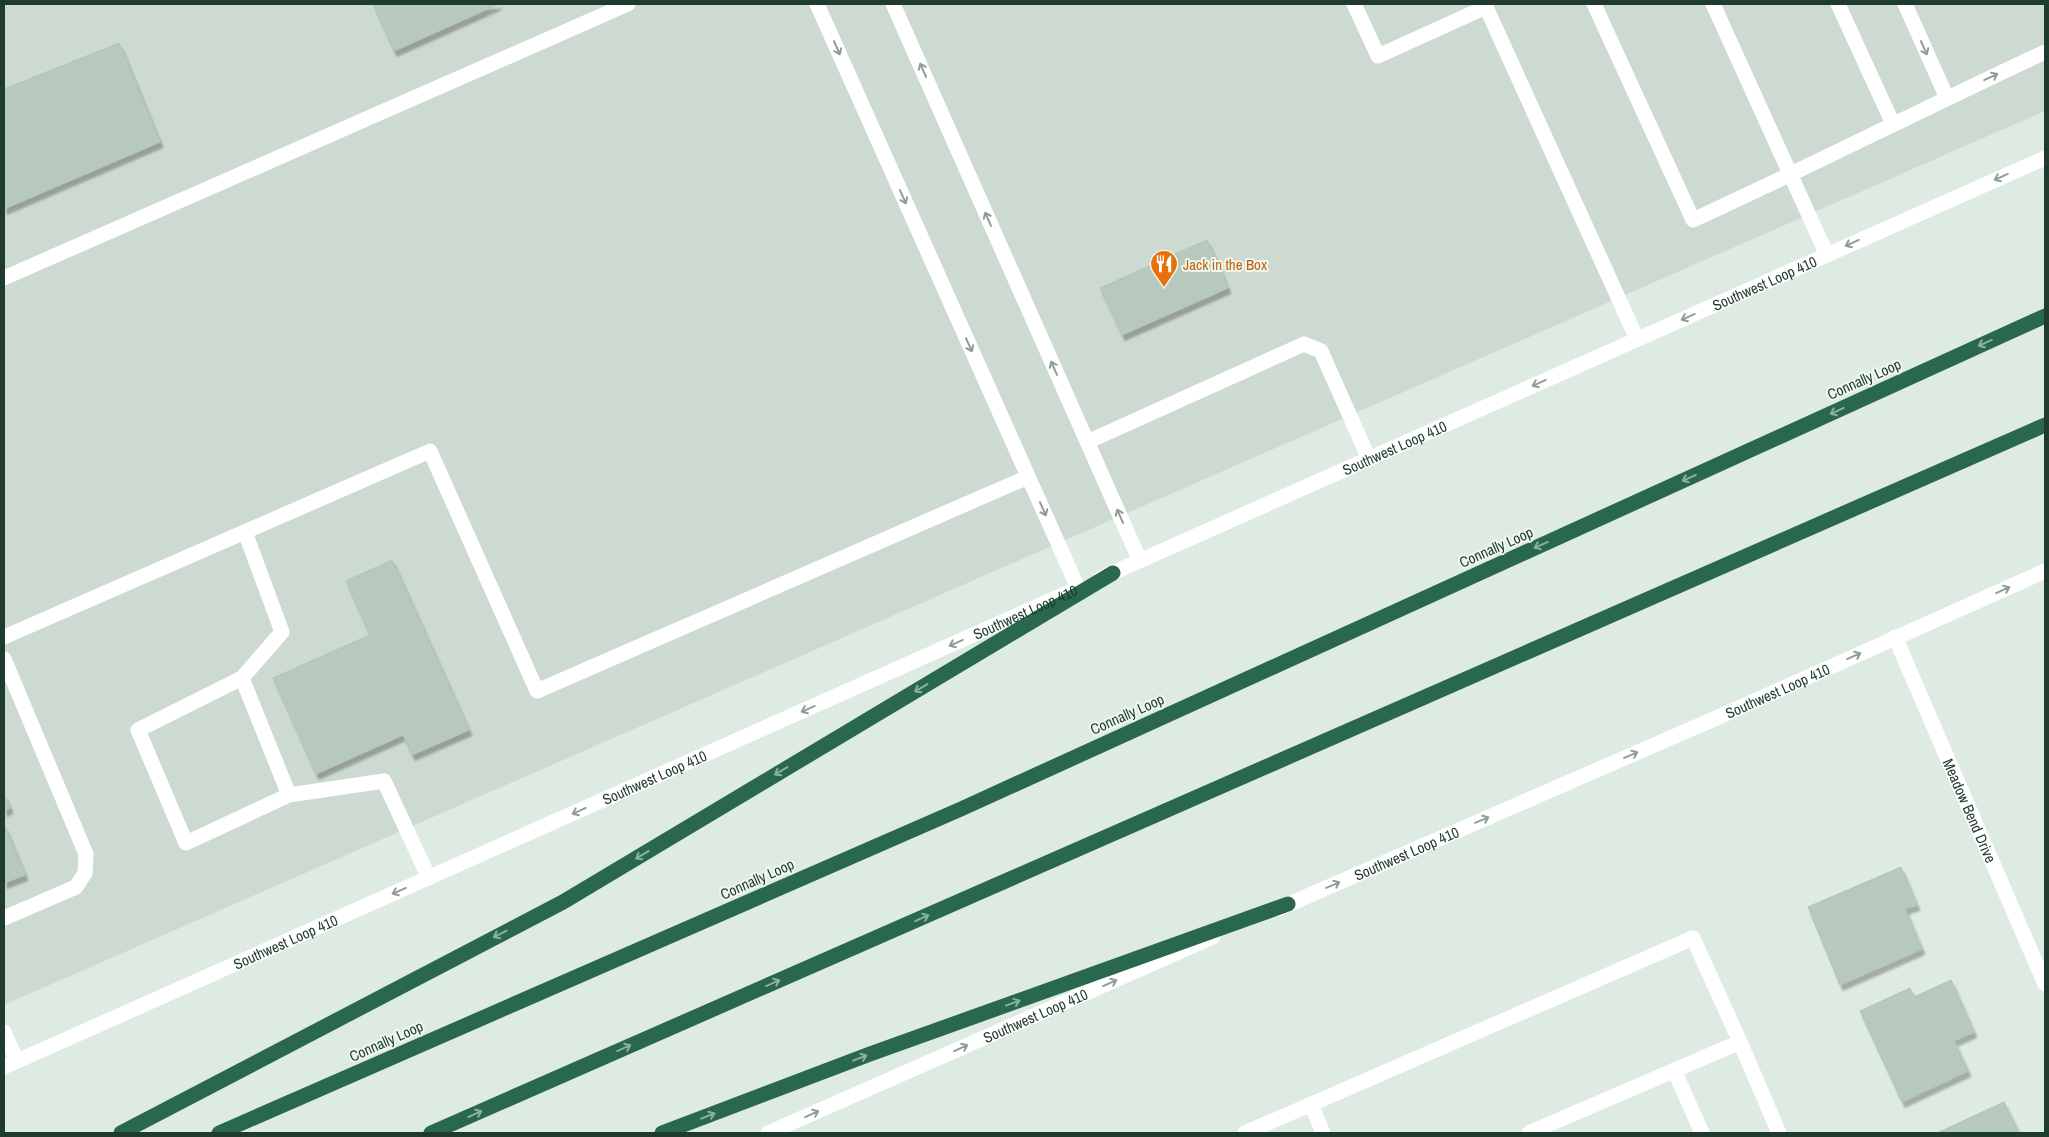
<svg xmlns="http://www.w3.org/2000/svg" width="2049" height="1137" font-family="'Archivo Narrow',sans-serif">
<defs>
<filter id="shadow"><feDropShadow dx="3" dy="5.5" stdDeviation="1" flood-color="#0004"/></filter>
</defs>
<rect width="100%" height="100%" fill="#deebe2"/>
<path fill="#cddad1" d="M4 4H2045V111L4 1005Z"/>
<path fill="#b7c8bd" stroke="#b1c4b8" filter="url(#shadow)" d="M373 4H499L394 51Z
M119 43 160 142 4 209V89Z
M1207 240 1228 288 1122 335 1100 288Z
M392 560 469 730 412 755 403 735 316 774 273 678 370 635 346 581Z
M4 794 10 808 4 811Z
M4 825 25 875 4 883Z
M1901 867 1917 905 1905 909 1922 949 1840 985 1808 907Z
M1951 980 1974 1032 1954 1041 1968 1071 1902 1102 1860 1011 1910 988 1914 997Z
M2004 1102 2019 1133H1937Z"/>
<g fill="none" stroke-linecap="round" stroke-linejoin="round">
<path stroke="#fff" stroke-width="15" d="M817 4 1078 588
M893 4 1140 561
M1354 4 1378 56 1486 7 1637 339
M1594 4 1693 220C1811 166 1927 107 2045 52
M1713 4 1827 255
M1838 4 1893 124
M1905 4 1947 98
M4 278 628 4
M1087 442 1304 344 1321 351 1369 459
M4 637 430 451 537 691 1028 477
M4 659 86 854 85 873 76 887 4 918
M242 678 289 795 186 843 138 730 242 678 282 632 245 532
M289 795 384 781 429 878
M4 1032 17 1061
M1740 1042 1779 1133
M1674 1070 1702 1133
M1311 1104 1323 1133
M1245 1133 1693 938 1740 1042 1529 1133"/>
<path stroke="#fff" stroke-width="15" id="s1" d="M1895 637 2045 984"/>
<g stroke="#fff" stroke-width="15">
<path id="s2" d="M1101 578 2045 158"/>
<path id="s3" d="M1278 909 1714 719 2045 571"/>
<path id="s4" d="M4 1067 1076 589"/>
<path id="s5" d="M768 1133 1213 937"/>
</g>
<path stroke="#2a684d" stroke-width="15" d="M121 1133 563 902 1113 573
M219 1133 961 809 2045 316
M431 1133 2045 425
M662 1133 870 1054 1288 904"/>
</g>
<defs><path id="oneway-shaft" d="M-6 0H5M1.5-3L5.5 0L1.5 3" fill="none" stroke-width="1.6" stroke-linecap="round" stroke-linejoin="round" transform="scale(1.25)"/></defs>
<g stroke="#8f9d96">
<use href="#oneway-shaft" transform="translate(837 48) rotate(66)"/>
<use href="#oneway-shaft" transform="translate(1924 48) rotate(66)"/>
<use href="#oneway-shaft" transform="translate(923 70) rotate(-114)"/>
<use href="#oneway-shaft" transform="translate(1991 77) rotate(-25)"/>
<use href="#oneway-shaft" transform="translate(2001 177) rotate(156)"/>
<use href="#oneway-shaft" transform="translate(903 197) rotate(66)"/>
<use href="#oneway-shaft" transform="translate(988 219) rotate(-114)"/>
<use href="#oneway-shaft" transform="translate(1852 243) rotate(156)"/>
<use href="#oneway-shaft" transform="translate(1688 317) rotate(156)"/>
<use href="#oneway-shaft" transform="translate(969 345) rotate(66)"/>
<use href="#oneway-shaft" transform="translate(1054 368) rotate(-114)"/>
<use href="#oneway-shaft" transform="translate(1539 383) rotate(156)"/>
<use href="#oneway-shaft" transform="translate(1043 509) rotate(66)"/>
<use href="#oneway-shaft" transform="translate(1120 516) rotate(-114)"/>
<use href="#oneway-shaft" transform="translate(2003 590) rotate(-24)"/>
<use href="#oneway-shaft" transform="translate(956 643) rotate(156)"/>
<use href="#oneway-shaft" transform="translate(1854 656) rotate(-24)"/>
<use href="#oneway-shaft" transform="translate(808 709) rotate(156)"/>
<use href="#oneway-shaft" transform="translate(1631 755) rotate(-23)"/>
<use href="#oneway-shaft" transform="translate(579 811) rotate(156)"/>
<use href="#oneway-shaft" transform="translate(1482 820) rotate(-23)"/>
<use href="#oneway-shaft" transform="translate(1333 885) rotate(-23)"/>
<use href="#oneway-shaft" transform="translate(399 891) rotate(156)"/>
<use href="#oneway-shaft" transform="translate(1110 983) rotate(-24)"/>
<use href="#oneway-shaft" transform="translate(961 1048) rotate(-24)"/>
<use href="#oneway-shaft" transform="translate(812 1114) rotate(-24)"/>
</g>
<g stroke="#8cb09f">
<use href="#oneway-shaft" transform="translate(1985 343) rotate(156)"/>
<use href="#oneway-shaft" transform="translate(1837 411) rotate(156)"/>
<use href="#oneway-shaft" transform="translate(1689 478) rotate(156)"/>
<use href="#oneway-shaft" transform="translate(1541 545) rotate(156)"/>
<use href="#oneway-shaft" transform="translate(921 688) rotate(149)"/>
<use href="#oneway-shaft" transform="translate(781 771) rotate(149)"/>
<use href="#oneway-shaft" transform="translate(642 855) rotate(149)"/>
<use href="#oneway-shaft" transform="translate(922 918) rotate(-24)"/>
<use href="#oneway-shaft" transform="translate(500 934) rotate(153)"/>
<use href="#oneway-shaft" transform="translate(773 983) rotate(-24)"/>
<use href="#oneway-shaft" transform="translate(1013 1003) rotate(-20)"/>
<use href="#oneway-shaft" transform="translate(624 1048) rotate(-24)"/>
<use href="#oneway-shaft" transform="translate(860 1058) rotate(-21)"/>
<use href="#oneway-shaft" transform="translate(475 1114) rotate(-24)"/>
<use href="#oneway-shaft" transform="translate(708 1116) rotate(-21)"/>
</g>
<defs>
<symbol id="restaurant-pin" viewBox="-11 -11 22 30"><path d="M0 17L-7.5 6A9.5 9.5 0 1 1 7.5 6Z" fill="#e8710a" stroke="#eff7f1"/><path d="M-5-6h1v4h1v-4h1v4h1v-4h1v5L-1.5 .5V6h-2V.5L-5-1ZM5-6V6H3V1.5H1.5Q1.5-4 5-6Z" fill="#fff"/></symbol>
</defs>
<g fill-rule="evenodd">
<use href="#restaurant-pin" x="1148" y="248" width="32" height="43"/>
</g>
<g text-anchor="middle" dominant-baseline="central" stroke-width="4" stroke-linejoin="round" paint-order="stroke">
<g font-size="15" fill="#c56008" stroke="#eff7f1" text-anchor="start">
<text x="1183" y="264">Jack in the Box</text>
</g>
<g font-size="15" fill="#1f3b2d" stroke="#eff7f1">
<text stroke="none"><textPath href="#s2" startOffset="726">Southwest Loop 410</textPath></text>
<text transform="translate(1864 379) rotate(-24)">Connally Loop</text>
<text stroke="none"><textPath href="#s2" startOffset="321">Southwest Loop 410</textPath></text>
<text transform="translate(1496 547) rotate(-24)">Connally Loop</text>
<text stroke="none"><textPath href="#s4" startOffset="1118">Southwest Loop 410</textPath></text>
<text stroke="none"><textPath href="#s3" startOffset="545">Southwest Loop 410</textPath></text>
<text transform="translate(1127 714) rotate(-24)">Connally Loop</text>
<text stroke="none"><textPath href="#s4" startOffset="712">Southwest Loop 410</textPath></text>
<text stroke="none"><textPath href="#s1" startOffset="189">Meadow Bend Drive</textPath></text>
<text stroke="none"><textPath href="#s3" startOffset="140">Southwest Loop 410</textPath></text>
<text transform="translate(757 879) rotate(-24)">Connally Loop</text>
<text stroke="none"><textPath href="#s4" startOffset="308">Southwest Loop 410</textPath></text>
<text stroke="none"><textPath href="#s5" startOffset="292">Southwest Loop 410</textPath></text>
<text transform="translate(386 1041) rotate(-24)">Connally Loop</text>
</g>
</g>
<rect width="2049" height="1137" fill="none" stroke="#1f3b2d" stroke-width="10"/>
</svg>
